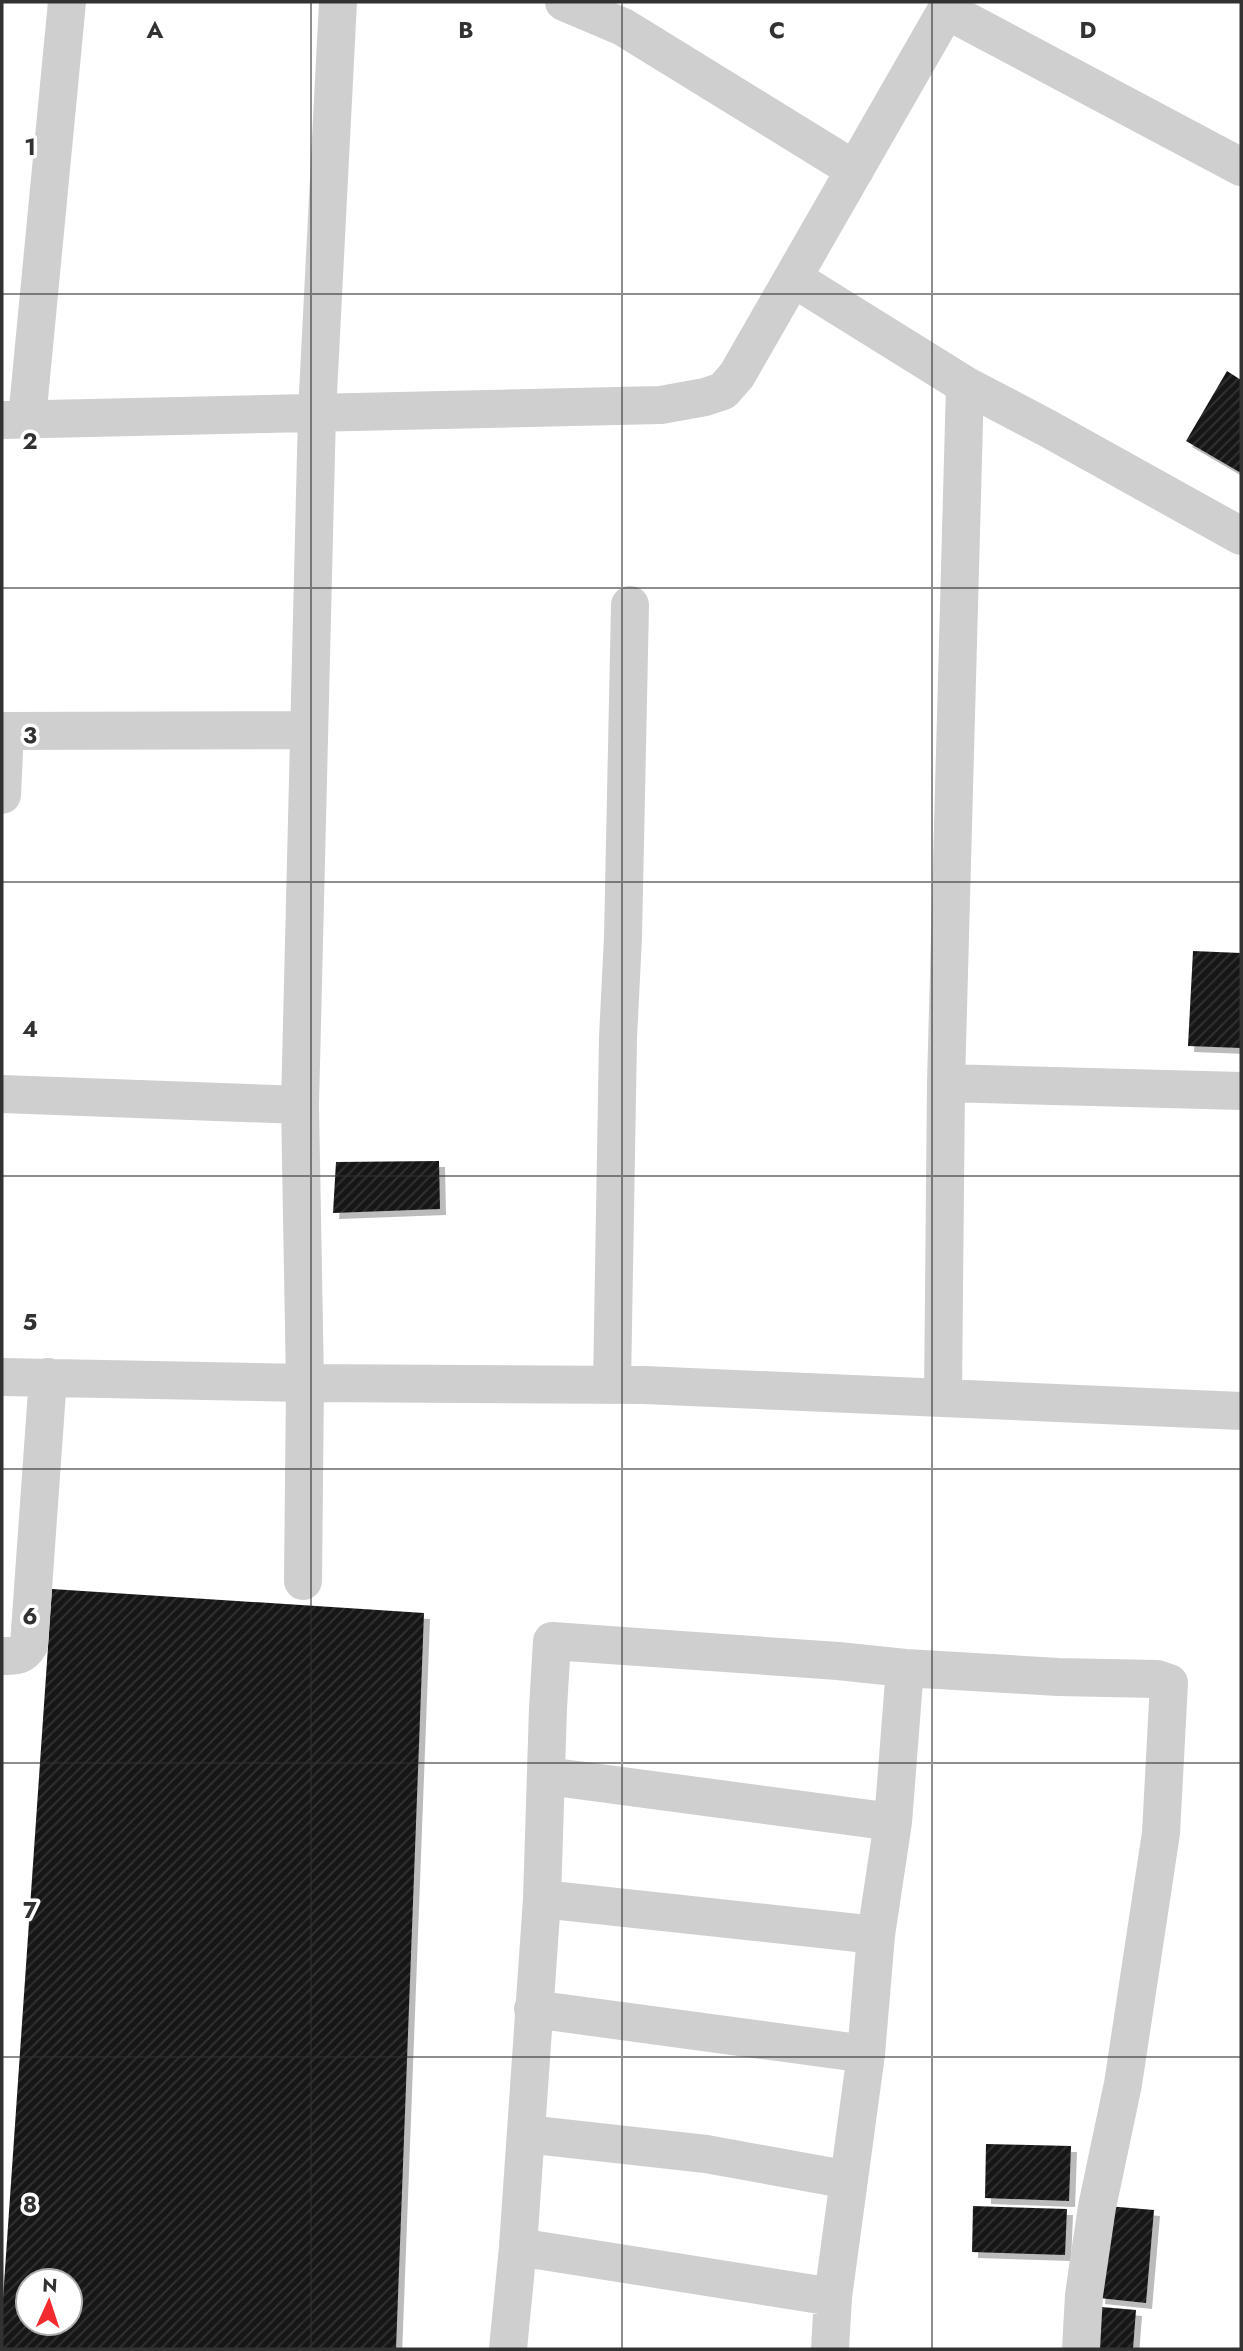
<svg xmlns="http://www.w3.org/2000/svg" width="1243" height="2351" font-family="Jost,sans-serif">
<defs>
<pattern id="building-hatch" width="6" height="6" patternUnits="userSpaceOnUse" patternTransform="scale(1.75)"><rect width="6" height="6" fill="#191919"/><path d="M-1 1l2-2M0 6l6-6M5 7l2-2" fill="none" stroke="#323232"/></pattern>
<filter id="shadow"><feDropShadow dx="6" dy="6" stdDeviation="0" flood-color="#0004"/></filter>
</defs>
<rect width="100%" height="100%" fill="#fff"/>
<path fill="url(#building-hatch)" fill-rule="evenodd" filter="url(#shadow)" d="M1227 371 1241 380V473L1186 441Z
M1193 951 1241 953V1048L1188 1046Z
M439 1161 440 1209 333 1213 336 1162Z
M52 1589 424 1613 396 2349H2V2313ZM28 2281H70V2323H28Z
M986 2144 1071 2146 1069 2201 985 2198Z
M973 2206 1067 2209 1065 2255 972 2252Z
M1107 2206 1154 2210 1146 2303 1099 2298Z
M1090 2306 1136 2310 1133 2349H1087Z"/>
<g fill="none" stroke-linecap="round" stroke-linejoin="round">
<path stroke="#cfcfcf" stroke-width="38" d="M564 2 623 27 855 170
M946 10 1241 167
M793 278 965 385
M27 419 67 2
M2 420 661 405 705 397 723 391 737 375 951 2
M2 731 309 730
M2 795 5 731
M946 1083 1241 1091
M2 1094 300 1105
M2 1377 305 1383 644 1385 1241 1411
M612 1385 618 1038 623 937 630 605
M943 1398 946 1083 965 385 1047 428 1241 536
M303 1581 305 1383 300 1105 317 413 338 2
M2 1656C15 1656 22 1657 29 1645L48 1377
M905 1668 1058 1677 1157 1679 1169 1683 1161 1833 1123 2084 1097 2207 1084 2295 1081 2349
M547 1776 893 1822
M542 1899 876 1935
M533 2009 866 2054
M526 2134 706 2154 849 2180
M518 2247 833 2297
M508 2349 518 2247 542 1899 548 1708 552 1641 838 1661 905 1668 893 1822 876 1935 866 2054 833 2297 830 2349"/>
</g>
<path fill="none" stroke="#323232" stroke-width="2" stroke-opacity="0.55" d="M311 2V2349M622 2V2349M932 2V2349M2 294H1241M2 588H1241M2 882H1241M2 1176H1241M2 1469H1241M2 1763H1241M2 2057H1241"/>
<g font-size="23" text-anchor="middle" font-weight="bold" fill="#323232" stroke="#fff" stroke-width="7" stroke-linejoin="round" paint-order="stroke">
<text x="155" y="38">A</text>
<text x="466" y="38">B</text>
<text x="777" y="38">C</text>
<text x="1088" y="38">D</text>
<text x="30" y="155">1</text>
<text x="30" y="449">2</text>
<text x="30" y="743">3</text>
<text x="30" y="1037">4</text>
<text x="30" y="1330">5</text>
<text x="30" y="1624">6</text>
<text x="30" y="1918">7</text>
<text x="30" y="2212">8</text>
</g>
<rect width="1243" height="2351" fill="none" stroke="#323232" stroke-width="7"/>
<g transform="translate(49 2302) rotate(3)"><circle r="33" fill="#ffffff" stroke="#adadad" stroke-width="2"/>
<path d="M0-5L12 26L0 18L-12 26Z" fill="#f32b2e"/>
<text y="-10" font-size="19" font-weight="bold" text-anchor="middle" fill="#323232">N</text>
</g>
</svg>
